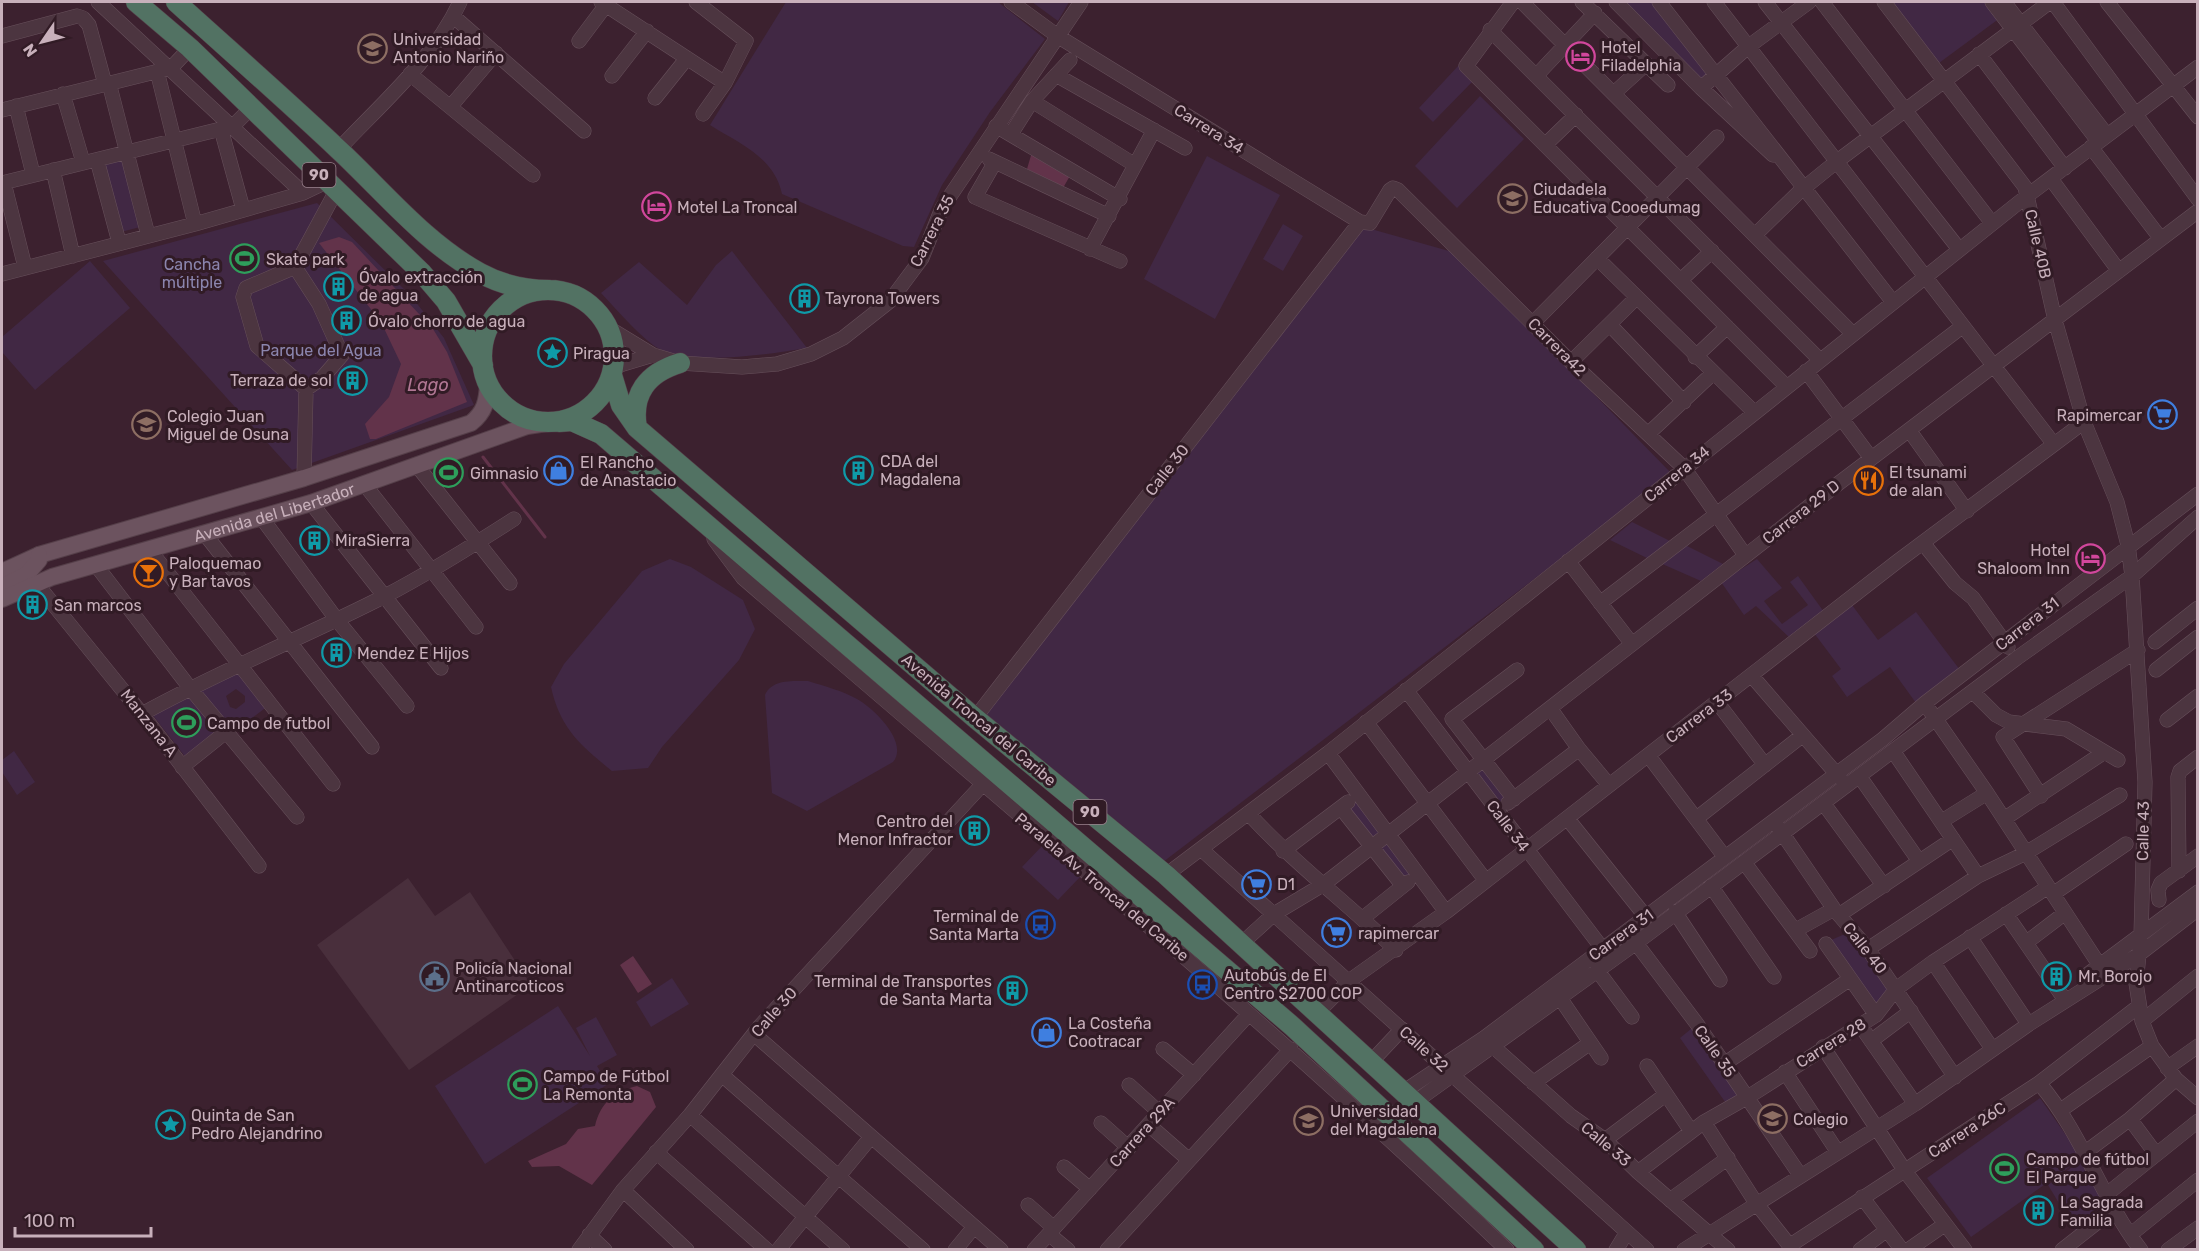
<svg xmlns="http://www.w3.org/2000/svg" width="2199" height="1251" font-family="Rubik,sans-serif">
<rect width="100%" height="100%" fill="#3c212f"/>
<path fill="#492f3c" d="M408 878 435 916 470 892 531 985 409 1070 317 945Z"/>
<path fill="#412844" fill-rule="evenodd" d="M786 2H998L1045 39 990 112 942 185 914 247 903 246 782 194C774 157 740 144 710 125Z
M1032 2H1069L1058 21Z
M1621 2H1653L1707 75 1700 81Z
M1889 2H1987L2000 18 1939 63Z
M1459 65 1474 80 1433 122 1419 108Z
M1480 96 1524 139 1457 208 1415 166Z
M1207 156 1280 195 1215 319 1144 279Z
M124 158 144 226 121 232 102 164Z
M317 203 411 296 444 338 474 405 292 470 103 261Z
M1283 224 1303 236 1283 271 1263 259Z
M1364 227 1456 253 1672 474 1163 862 985 714Z
M732 251 807 348C771 354 684 368 653 345 634 330 617 310 601 293L639 262 687 305 716 265Z
M90 261 130 308 35 390 2 352V337Z
M1632 522 1672 542 1649 559 1610 540Z
M1685 545 1723 564 1701 581 1660 563Z
M670 559 691 567 743 600 755 629 739 660 662 747 648 768 612 771C580 745 560 728 551 687L564 664 642 571Z
M1757 559 1782 588 1764 601 1782 624 1808 605 1790 582 1798 576 1824 612 1790 638 1756 606 1744 615 1721 582Z
M1852 605 1878 640 1916 612 1960 670 1916 703 1890 667 1847 697 1832 676 1841 669 1814 633Z
M243 671 268 706 232 733 198 689ZM236 689 245 696V702L236 709 230 707 226 696Z
M808 681C824 686 843 691 857 699 875 709 909 743 893 762L807 811 772 793 765 695C772 679 792 681 808 681Z
M189 691 222 732 187 759 151 713Z
M14 751 35 782 17 795 2 772V760Z
M1485 765 1511 798 1498 807 1473 773Z
M1358 798 1383 834 1373 842 1346 807Z
M1389 839 1415 874 1402 883 1376 849Z
M1042 846 1080 877 1058 900 1022 867Z
M1854 930 1896 987 1876 1015 1822 944Z
M672 978 689 1004 651 1027 636 1002Z
M558 1006 590 1056 576 1028 596 1017 617 1055 597 1066 608 1084 485 1164 435 1086Z
M1697 1024 1748 1097 1728 1106 1680 1038Z
M2040 1098 2082 1158 1971 1237 1927 1178Z
M2083 1159 2110 1209 2077 1233 2048 1185Z"/>
<path fill="#62334a" d="M1032 152 1071 174 1063 188 1027 169Z
M339 237 352 242 433 329 447 352 467 402 376 439H370L365 424 389 397 401 364 381 322 319 243Z
M633 956 652 984 638 993 620 965Z
M637 1086 650 1092 656 1107 592 1185 559 1166 532 1167 528 1161 566 1144 578 1129 595 1126C600 1103 615 1091 637 1086Z"/>
<g fill="none" stroke-linecap="round" stroke-linejoin="round">
<path stroke="#62334a" stroke-width="3" d="M483 457 545 537"/>
<defs>
<path id="minor" d="M98 2 303 193
M601 2 725 83
M696 2 746 41 725 83 703 114
M1011 2 1059 37 1360 222 1370 223 1390 190 1393 188 1398 190 1571 362 1684 468 1745 555
M1513 2 1466 66 1787 387
M1522 2 1853 334
M1582 2 1668 85
M1616 2 1701 88 1773 155
M1659 2 1893 302
M1714 2 2053 443
M1765 2 1959 249
M1822 2 1992 223
M1884 2 2025 187 2055 320 2084 422 2117 502 2128 545 2132 576 2145 782 2141 936 2136 983 2142 1021 2152 1046 2176 1079 2198 1098
M1992 2 2098 141
M2004 2 2107 135
M2053 2 2198 199
M2107 2 2198 117
M453 16 584 131
M1490 30 1820 360
M2 36 77 16 83 18 89 25 105 84
M579 41 606 5
M1979 54 2065 168
M157 71 195 224
M410 74 533 175
M1056 75 1185 148
M1537 75 1595 13
M612 76 647 31
M109 83 148 235
M1701 88 1749 46 1809 2
M1614 93 1645 65
M63 94 83 162
M655 98 687 58
M1032 101 1135 165
M16 106 33 174
M451 106 496 53
M2 110 171 68 190 48
M996 126 1120 199
M221 129 243 209
M1011 134 1032 101 1070 60
M1545 145 1576 115
M2091 147 2161 239
M339 149C381 104 434 59 460 2
M989 159 1109 216
M97 160 119 242
M995 162 975 197 1120 261
M53 170 73 256
M2051 179 2119 271
M2 183 233 126 251 108
M4 183 25 267
M1756 234 1799 192 1836 162 2050 2
M1090 249 1154 130
M1597 258 1754 412
M295 267 246 288 243 297 257 346 306 389
M2 274 195 224 303 193 326 182
M1681 280 1712 251
M1533 323 1717 137
M1610 325 1684 402
M607 327 653 355 680 363 742 367 777 364 811 354 843 338 890 301 922 258 942 208 1081 2
M1695 357 1727 327
M1571 362 1636 298
M613 367 653 355
M1806 371 1871 458
M1909 430 1967 511
M1648 434 1712 374
M418 467 510 583
M304 478 306 389 322 378 342 355 319 304 295 267 336 191
M365 485 476 627
M311 503 441 668
M261 517 337 620 407 706
M204 533 372 747
M714 539 743 578C999 800 1262 1015 1507 1250
M1923 543 1955 583 1973 598 2008 647
M149 549 333 784
M1568 561 1632 644
M95 564 190 688 297 817
M36 583 142 714 259 866
M1600 603 1963 326
M2155 642 2198 608
M2156 670 2198 637
M1752 676 1840 778
M1406 690 1608 956
M1973 692 1996 715 2009 722 2066 729 2118 760
M1717 702 1765 765
M1550 708 1579 749 1609 785
M1930 711 1987 793 2104 972
M142 714C221 670 305 637 385 596 429 573 472 546 514 519
M975 718 1360 222
M2167 720 2198 696
M1366 722 1486 881
M1893 751 1978 876
M1328 753 1446 912
M1648 755 1724 856
M182 767 227 731
M1860 777 1919 861
M2041 796 2003 737 2138 650
M1514 799 1452 719 1517 670
M1508 803 1579 749
M1824 804 1884 886
M1341 808 1403 886
M1248 813C1294 863 1347 903 1396 950
M1567 818 1646 917
M1697 818 1803 735
M2004 819 2103 753
M1942 821 1987 793
M1778 827 1834 909 1868 949 1955 1077
M1201 849 1647 1250
M1283 851 1348 802
M1744 862 1810 951
M2179 871 2178 777 2180 771 2198 757
M1166 875 1328 753 2027 196 2198 67
M1711 886 1774 977
M2053 894 2126 844
M2159 900 2158 890 2161 883 2198 856
M1675 912 1720 980
M2006 914 2065 1000
M1839 915 1953 839
M1363 918 1408 882
M1796 930 1834 909
M1970 937 2025 1019
M1629 939 1636 943 1697 1024 1800 1175
M2027 942 2065 913
M1241 944 1274 914 1324 884 1839 483 2198 211
M1826 944 1876 1015
M1868 949 1978 876 2026 853 2120 795
M1933 962 1989 1044
M1597 970 1632 1017
M2088 974 2198 892
M1560 998 1601 1058
M1317 1013 1349 981 1446 912 1898 561 2084 422
M2142 1021 2198 976
M1860 1025 1911 1098
M754 1034 1001 1250
M1487 1041 1571 1116 1605 1140 1638 1172 1728 1250
M1871 1041 1911 1011
M1823 1047 1905 1171 1965 1250
M1163 1049 1194 1075
M1371 1062 1402 1029
M1724 1064 1850 979
M1647 1066 1691 1131
M2167 1068 2198 1046
M1785 1072 1837 1151
M722 1075 923 1250
M1533 1083 1590 1043
M2039 1083C2082 1133 2101 1198 2141 1250
M1129 1085 1160 1113
M1403 1092 1484 1038 1883 739 1925 703 2198 494
M1415 1102 1636 943 2017 658 2132 576 2198 517
M2061 1110 2152 1046
M690 1115 843 1250
M2130 1119 2156 1154
M1704 1122 1756 1203 1793 1250
M1101 1123 1129 1148
M1149 1125 1189 1160
M1605 1140 1665 1095
M656 1152 767 1250
M2083 1154 2130 1119 2176 1079
M1064 1167 1090 1189
M1638 1172 1704 1122 1748 1097 1876 1015 1896 989 1933 962 2048 887
M623 1190 687 1250
M2107 1194 2198 1121
M1862 1197 1902 1250
M1670 1200 1728 1158
M1028 1205 1054 1228
M1049 1234 1068 1250
M589 1235 605 1250
M2130 1235 2198 1180
M1789 1246 2039 1083 2139 1006
M579 1250 623 1190 690 1115 760 1026 982 785
M778 1250 871 1137
M955 1250 974 1227
M1034 1250 1249 1014
M1107 1250 1291 1049
M1616 1250 1627 1232
M1684 1250 1915 1104 2029 1024 2138 955 2198 909
M1860 1250 1887 1230
M1908 1250 1944 1225
M2062 1250 2113 1210
M2168 1250 2198 1228"/>
<g id="major">
<path d="M2 572 39 555 304 478 471 423C485 412 487 401 488 384"/>
<path d="M2 587 27 574 39 560V555"/>
<path id="s1" d="M2 599 52 577 311 503 527 426 547 423"/>
</g>
<path id="highway" d="M136 2 190 48 422 273 446 301 483 365
M176 2C230 51 285 99 339 150 384 192 425 243 480 273 502 285 525 290 550 290
M482 356a66 66 0 1 1 132 0a66 66 0 1 1-132 0Z
M612 375 621 405 637 428 975 718 1166 875 1576 1250
M559 422 572 421 601 434 1292 1026 1534 1250
M637 428C631 394 647 373 680 363"/>
</defs>
<use href="#minor" stroke="#67505b" stroke-width="15"/>
<use href="#major" stroke="#553f49" stroke-width="18"/>
<use href="#highway" stroke="#543d48" stroke-width="21"/>
<use href="#minor" stroke="#4c3540" stroke-width="14"/>
<use href="#major" stroke="#6c535f" stroke-width="16"/>
<use href="#highway" stroke="#527263" stroke-width="20"/>
</g>
<defs>
<symbol id="university-ring" viewBox="-11 -11 22 22"><circle r="9.5" fill="#311b25" stroke="#8d6e63" stroke-width="1.5"/><path d="M0-5L7-2L0 1L-7-2ZM-4 1L0 2.5L4 1V4Q0 6-4 4Z" fill="#8d6e63"/></symbol>
<symbol id="hotel-ring" viewBox="-11 -11 22 22"><circle r="9.5" fill="#311b25" stroke="#d1479c" stroke-width="1.5"/><path d="M-6-4.5h1.5V1H6V5H4.5V3h-9V5H-6ZM-4 0a1.8 1.8 0 1 1 3.6 0ZM.5 0V-2.5h3Q6-2.5 6 0Z" fill="#d1479c"/></symbol>
<symbol id="school-ring" viewBox="-11 -11 22 22"><circle r="9.5" fill="#311b25" stroke="#8d6e63" stroke-width="1.5"/><path d="M0-5L7-2L0 1L-7-2ZM-4 1L0 2.5L4 1V4Q0 6-4 4Z" fill="#8d6e63"/></symbol>
<symbol id="stadium-ring" viewBox="-11 -11 22 22"><circle r="9.5" fill="#311b25" stroke="#2e9e5b" stroke-width="1.5"/><path d="M0-5a6.5 5 0 1 0 0 10a6.5 5 0 1 0 0-10ZM-3.5-1.8h7v3.6h-7Z" fill="#2e9e5b"/></symbol>
<symbol id="building-ring" viewBox="-11 -11 22 22"><circle r="9.5" fill="#311b25" stroke="#0f9aa8" stroke-width="1.5"/><path d="M-4-6H4V6H1V3H-1V6H-4ZM-2.5-4.3h1.7v1.8h-1.7ZM.8-4.3h1.7v1.8H.8ZM-2.5-1h1.7V.8h-1.7ZM.8-1h1.7V.8H.8Z" fill="#0f9aa8"/></symbol>
<symbol id="sight-ring" viewBox="-11 -11 22 22"><circle r="9.5" fill="#311b25" stroke="#0f9aa8" stroke-width="1.5"/><path d="M0-6L1.8-2.2L6-1.7L2.9 1.2L3.7 5.4L0 3.3L-3.7 5.4L-2.9 1.2L-6-1.7L-1.8-2.2Z" fill="#0f9aa8"/></symbol>
<symbol id="supermarket-ring" viewBox="-11 -11 22 22"><circle r="9.5" fill="#311b25" stroke="#3f7fe0" stroke-width="1.5"/><path d="M-6-5.5h2.5l.6 2H6L4.5 2H-2.5L-4.4-4H-6ZM-1.5 3.2a1.3 1.3 0 1 0 .1 0ZM3 3.2a1.3 1.3 0 1 0 .1 0Z" fill="#3f7fe0"/></symbol>
<symbol id="shop-ring" viewBox="-11 -11 22 22"><circle r="9.5" fill="#311b25" stroke="#3f7fe0" stroke-width="1.5"/><path d="M-5-2.5h2.3a2.7 3.5 0 0 1 5.4 0H5L5.5 6h-11ZM-1.5-2.5h3a1.5 2.3 0 0 0-3 0Z" fill="#3f7fe0"/></symbol>
<symbol id="restaurant-ring" viewBox="-11 -11 22 22"><circle r="9.5" fill="#311b25" stroke="#e8710a" stroke-width="1.5"/><path d="M-5-6h1v4h1v-4h1v4h1v-4h1v5L-1.5 .5V6h-2V.5L-5-1ZM5-6V6H3V1.5H1.5Q1.5-4 5-6Z" fill="#e8710a"/></symbol>
<symbol id="bar-ring" viewBox="-11 -11 22 22"><circle r="9.5" fill="#311b25" stroke="#e8710a" stroke-width="1.5"/><path d="M-6-5H6L.8 .8V4.5H3.5V6h-7V4.5H-.8V.8Z" fill="#e8710a"/></symbol>
<symbol id="bus-ring" viewBox="-11 -11 22 22"><circle r="9.5" fill="#311b25" stroke="#1a4fb4" stroke-width="1.5"/><path d="M-5-6H5V4H4V6H2V4H-2V6H-4V4H-5ZM-3.5-4V0h7V-4ZM-3.5 1.2v1.5H-2V1.2ZM2 1.2v1.5H3.5V1.2Z" fill="#1a4fb4"/></symbol>
<symbol id="civic-ring" viewBox="-11 -11 22 22"><circle r="9.5" fill="#311b25" stroke="#5c6f8a" stroke-width="1.5"/><path d="M-.6-6.5H3V-4.5H.6V-3L4-1V1h2V6H-6V1h2V-1L-.6-3ZM-1.2 2.5V6h2.4V2.5Z" fill="#5c6f8a"/></symbol>
</defs>
<g fill-rule="evenodd">
<use href="#university-ring" x="356" y="32" width="33" height="33"/>
<use href="#hotel-ring" x="1564" y="40" width="33" height="33"/>
<use href="#school-ring" x="1496" y="182" width="33" height="33"/>
<use href="#hotel-ring" x="640" y="190" width="33" height="33"/>
<use href="#stadium-ring" x="228" y="242" width="33" height="33"/>
<use href="#building-ring" x="322" y="270" width="33" height="33"/>
<use href="#building-ring" x="788" y="282" width="33" height="33"/>
<use href="#building-ring" x="330" y="304" width="33" height="33"/>
<use href="#sight-ring" x="536" y="336" width="33" height="33"/>
<use href="#building-ring" x="336" y="364" width="33" height="33"/>
<use href="#supermarket-ring" x="2146" y="398" width="33" height="33"/>
<use href="#school-ring" x="130" y="408" width="33" height="33"/>
<use href="#building-ring" x="842" y="454" width="33" height="33"/>
<use href="#shop-ring" x="542" y="454" width="33" height="33"/>
<use href="#stadium-ring" x="432" y="456" width="33" height="33"/>
<use href="#restaurant-ring" x="1852" y="464" width="33" height="33"/>
<use href="#building-ring" x="298" y="524" width="33" height="33"/>
<use href="#hotel-ring" x="2074" y="542" width="33" height="33"/>
<use href="#bar-ring" x="132" y="556" width="33" height="33"/>
<use href="#building-ring" x="16" y="588" width="33" height="33"/>
<use href="#building-ring" x="320" y="636" width="33" height="33"/>
<use href="#stadium-ring" x="170" y="706" width="33" height="33"/>
<use href="#building-ring" x="958" y="814" width="33" height="33"/>
<use href="#supermarket-ring" x="1240" y="868" width="33" height="33"/>
<use href="#bus-ring" x="1024" y="908" width="33" height="33"/>
<use href="#supermarket-ring" x="1320" y="916" width="33" height="33"/>
<use href="#building-ring" x="2040" y="960" width="33" height="33"/>
<use href="#civic-ring" x="418" y="960" width="33" height="33"/>
<use href="#bus-ring" x="1186" y="968" width="33" height="33"/>
<use href="#building-ring" x="996" y="974" width="33" height="33"/>
<use href="#shop-ring" x="1030" y="1016" width="33" height="33"/>
<use href="#stadium-ring" x="506" y="1068" width="33" height="33"/>
<use href="#school-ring" x="1756" y="1102" width="33" height="33"/>
<use href="#university-ring" x="1292" y="1104" width="33" height="33"/>
<use href="#sight-ring" x="154" y="1108" width="33" height="33"/>
<use href="#stadium-ring" x="1988" y="1152" width="33" height="33"/>
<use href="#building-ring" x="2022" y="1194" width="33" height="33"/>
</g>
<g text-anchor="middle" dominant-baseline="central" stroke-width="6" stroke-linejoin="round" paint-order="stroke">
<g fill="#311b25" stroke="#9b838e" stroke-width="1.5">
<rect x="302.5" y="163" width="33" height="24" rx="4.5"/>
<rect x="1073.5" y="800" width="33" height="24" rx="4.5"/>
</g>
<g font-size="15" font-weight="bold" fill="#c8b0bb">
<text x="319" y="175">90</text>
<text x="1090" y="812">90</text>
</g>
<g font-size="16" fill="#c8b0bb" stroke="#311b25" text-anchor="start">
<text x="393" y="39">Universidad<tspan x="393" dy="18">Antonio Nariño</tspan></text>
<text x="1601" y="47">Hotel<tspan x="1601" dy="18">Filadelphia</tspan></text>
<text x="1533" y="189">Ciudadela<tspan x="1533" dy="18">Educativa Cooedumag</tspan></text>
<text x="677" y="207">Motel La Troncal</text>
<text x="266" y="259">Skate park</text>
<text x="359" y="277">Óvalo extracción<tspan x="359" dy="18">de agua</tspan></text>
<text x="825" y="298">Tayrona Towers</text>
<text x="368" y="321">Óvalo chorro de agua</text>
<text x="573" y="353">Piragua</text>
<text x="332" y="380" text-anchor="end">Terraza de sol</text>
<text x="2142" y="415" text-anchor="end">Rapimercar</text>
<text x="167" y="416">Colegio Juan<tspan x="167" dy="18">Miguel de Osuna</tspan></text>
<text x="880" y="461">CDA del<tspan x="880" dy="18">Magdalena</tspan></text>
<text x="580" y="462">El Rancho<tspan x="580" dy="18">de Anastacio</tspan></text>
<text x="1889" y="472">El tsunami<tspan x="1889" dy="18">de alan</tspan></text>
<text x="470" y="473">Gimnasio</text>
<text x="335" y="540">MiraSierra</text>
<text x="2070" y="550" text-anchor="end">Hotel<tspan x="2070" dy="18">Shaloom Inn</tspan></text>
<text x="169" y="563">Paloquemao<tspan x="169" dy="18">y Bar tavos</tspan></text>
<text x="54" y="605">San marcos</text>
<text x="357" y="653">Mendez E Hijos</text>
<text x="207" y="723">Campo de futbol</text>
<text x="953" y="821" text-anchor="end">Centro del<tspan x="953" dy="18">Menor Infractor</tspan></text>
<text x="1277" y="884">D1</text>
<text x="1019" y="916" text-anchor="end">Terminal de<tspan x="1019" dy="18">Santa Marta</tspan></text>
<text x="1358" y="933">rapimercar</text>
<text x="455" y="968">Policía Nacional<tspan x="455" dy="18">Antinarcoticos</tspan></text>
<text x="1224" y="975">Autobús de El<tspan x="1224" dy="18">Centro $2700 COP</tspan></text>
<text x="2078" y="976">Mr. Borojo</text>
<text x="992" y="981" text-anchor="end">Terminal de Transportes<tspan x="992" dy="18">de Santa Marta</tspan></text>
<text x="1068" y="1023">La Costeña<tspan x="1068" dy="18">Cootracar</tspan></text>
<text x="543" y="1076">Campo de Fútbol<tspan x="543" dy="18">La Remonta</tspan></text>
<text x="1330" y="1111">Universidad<tspan x="1330" dy="18">del Magdalena</tspan></text>
<text x="191" y="1115">Quinta de San<tspan x="191" dy="18">Pedro Alejandrino</tspan></text>
<text x="1793" y="1119">Colegio</text>
<text x="2026" y="1159">Campo de fútbol<tspan x="2026" dy="18">El Parque</tspan></text>
<text x="2060" y="1202">La Sagrada<tspan x="2060" dy="18">Familia</tspan></text>
</g>
<g font-size="16" fill="#c8b0bb" stroke="#311b25">
<text transform="translate(1209 129) rotate(32)">Carrera 34</text>
<text transform="translate(932 231) rotate(-63)">Carrera 35</text>
<text transform="translate(2038 244) rotate(77)">Calle 40B</text>
<text transform="translate(1557 347) rotate(45)">Carrera42</text>
<text transform="translate(1167 470) rotate(-52)">Calle 30</text>
<text transform="translate(1677 474) rotate(-39)">Carrera 34</text>
<text stroke="none"><textPath href="#s1" startOffset="286">Avenida del Libertador</textPath></text>
<text transform="translate(1801 512) rotate(-38)">Carrera 29 D</text>
<text transform="translate(2027 624) rotate(-38)">Carrera 31</text>
<text transform="translate(1699 716) rotate(-37)">Carrera 33</text>
<text transform="translate(979 720) rotate(40)">Avenida Troncal del Caribe</text>
<text transform="translate(149 723) rotate(52)">Manzana A</text>
<text transform="translate(1508 826) rotate(53)">Calle 34</text>
<text transform="translate(2143 831) rotate(-89)">Calle 43</text>
<text transform="translate(1102 887) rotate(40)">Paralela Av. Troncal del Caribe</text>
<text transform="translate(1621 935) rotate(-36)">Carrera 31</text>
<text transform="translate(1865 948) rotate(52)">Calle 40</text>
<text transform="translate(774 1012) rotate(-49)">Calle 30</text>
<text transform="translate(1831 1043) rotate(-32)">Carrera 28</text>
<text transform="translate(1424 1049) rotate(42)">Calle 32</text>
<text transform="translate(1715 1051) rotate(55)">Calle 35</text>
<text transform="translate(1967 1130) rotate(-33)">Carrera 26C</text>
<text transform="translate(1142 1132) rotate(-48)">Carrera 29A</text>
<text transform="translate(1606 1144) rotate(40)">Calle 33</text>
</g>
<g font-size="16" fill="#8b85ae" stroke="#311b25">
<text x="192" y="264">Cancha<tspan x="192" dy="18">múltiple</tspan></text>
<text x="321" y="350">Parque del Agua</text>
</g>
<g font-size="18" font-style="italic" fill="#b17794" stroke="#311b25">
<text x="428" y="385">Lago</text>
</g>
</g>
<rect width="2199" height="1251" fill="none" stroke="#c8b0bb" stroke-width="6"/>
<g transform="translate(42 42) rotate(235)" stroke="#311b25" stroke-width="4.5" paint-order="stroke">
<path d="M0-4.5L10 22L0 15L-10 22Z" fill="#c8b0bb"/>
<text y="-9" font-size="16" font-weight="bold" text-anchor="middle" fill="#c8b0bb">N</text>
</g>
<path d="M15 1227v9h136v-9" fill="none" stroke="#c8b0bb" stroke-width="3"/>
<text x="24" y="1227" font-size="18" fill="#c8b0bb" stroke="#311b25" stroke-width="4.5" paint-order="stroke">100 m</text>
</svg>
